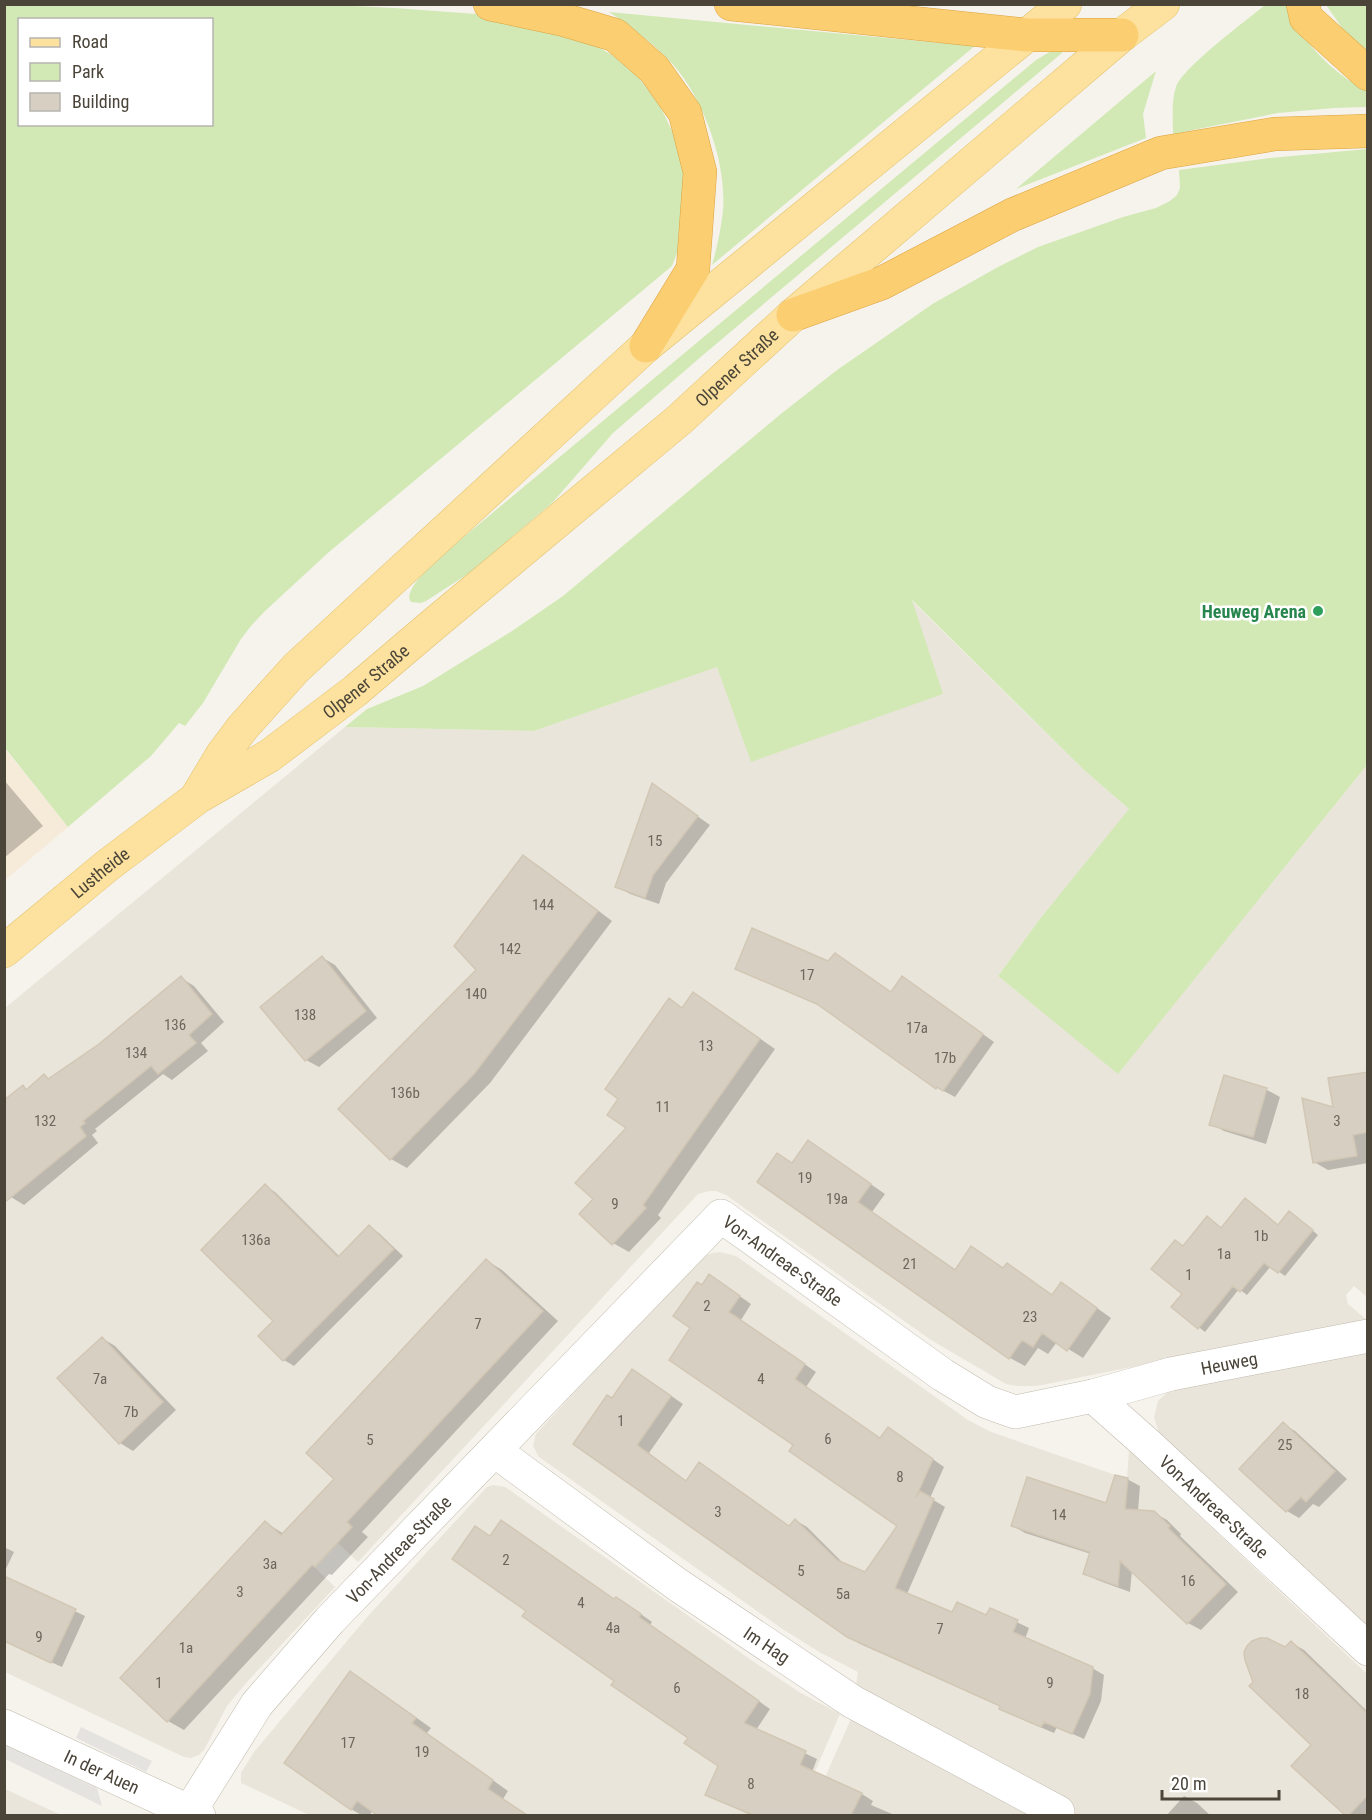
<svg xmlns="http://www.w3.org/2000/svg" width="1372" height="1820" font-family="'Roboto Condensed',sans-serif">
<rect width="100%" height="100%" fill="#f6f3ec"/>
<path fill="#eae5da" d="M910 599 1084 770 1130 810 1039 920 998 976 1118 1073 1367 765V1297L1354 1286 1346 1295 1348 1304 1367 1320 1037 1386H1017L1006 1384 931 1340 726 1195 716 1191H709L698 1194 358 1562 325 1531 303 1556 335 1587 246 1683 227 1706 204 1750 199 1755 191 1758 184 1757 5 1672V1008L345 727 534 731Z
M720 1252 736 1256 968 1420 991 1432 1127 1479 1129 1450 1367 1674V1815H808L851 1719 858 1672 821 1653 784 1630 539 1457 533 1446 536 1434 699 1258 712 1253Z
M1367 1351V1629L1159 1434 1154 1417 1158 1401 1170 1390Z
M493 1485 505 1487 757 1664 799 1692 840 1714 796 1815H309L241 1783V1773L254 1752 368 1616 487 1487Z
M4 1789H5L61 1815H5Z"/>
<path fill="#f6ead9" d="M4 748 68 827 5 880H4Z"/>
<path fill="#d2e9b6" fill-rule="evenodd" d="M39 4 333 5 395 8 490 15 581 37 612 55 639 78 660 106 675 137 684 171 681 243 672 266 329 552 264 612 251 626 241 639 203 703 185 726 179 723 151 756 68 827 5 748 4 5ZM20 20H212V124H20Z
M1265 5H1286C1302 42 1331 72 1367 91V107L1334 108 1278 113 1173 134C1173 119 1171 102 1176 87 1182 68 1247 20 1265 5Z
M1326 5H1367V50L1345 32Z
M609 12 941 43 945 41 976 45 712 265C717 248 721 228 723 211 727 161 702 93 667 58 650 41 630 26 609 12Z
M1053 50H1062V53L703 355 613 433 553 502 471 572 426 601 421 603 411 602 409 598C411 581 431 567 442 555L1036 60Z
M1156 71 1143 114 1146 138 1016 189Z
M1367 149V765L1118 1074 998 976 1039 920 1129 809 1084 770 912 600 943 694 751 762 717 667 534 731 345 727 367 709 423 686 512 631 563 596 782 413 837 370 934 303 998 267 1038 247 1123 217 1156 208 1170 201 1177 195 1180 188 1179 170 1270 158Z"/>
<path fill="#e5e3e0" d="M81 1727 152 1761 146 1772 76 1738Z
M4 1745 97 1788 102 1806 5 1759Z"/>
<path fill="#0003" d="M4 780 43 826 4 858Z
M653 785 710 825 666 883 659 904 630 894 617 886Z
M523 857 539 866 612 921 490 1083 407 1168 391 1159 340 1109 478 970Z
M323 958 335 965 377 1018 319 1067 306 1060 262 1007Z
M829 963 892 993 914 985 994 1042 955 1097 936 1087 825 1008 749 975 737 968Z
M181 978 194 986 224 1022 201 1043 208 1051 172 1080 163 1074 95 1129 97 1131 92 1135 98 1143 24 1205 11 1197 23 1087 28 1090 45 1076 50 1079 100 1046Z
M694 994 709 1003 775 1049 658 1215 661 1218 629 1252 613 1243 595 1199 628 1128 621 1098 669 1000 683 1009Z
M1368 1073V1141L1366 1142 1368 1163 1328 1170 1314 1162 1335 1110Z
M1225 1077 1267 1090 1280 1097 1266 1144 1224 1131 1211 1124Z
M823 1151 885 1194 872 1212 956 1270 972 1248 1005 1269 1008 1265 1053 1295 1076 1293 1111 1318 1083 1358 1057 1342 1048 1354 1038 1348 1025 1366 1010 1358 793 1164Z
M265 1186 275 1192 340 1257 369 1227 379 1233 403 1256 294 1366 284 1360 275 1321Z
M1245 1200 1279 1226 1295 1216 1318 1235 1285 1276 1271 1266 1247 1295 1239 1289 1205 1332 1173 1307 1184 1294 1176 1241 1184 1247 1208 1218 1222 1229Z
M486 1260 502 1270 558 1321 362 1532 368 1537 332 1575 329 1574 184 1730 168 1721 122 1678 266 1523 284 1534 336 1479Z
M721 1283 751 1304 741 1320 816 1372 806 1387 881 1439 900 1436 944 1467 930 1498 945 1507 907 1594 952 1614 987 1617 991 1610 1029 1628 1025 1639 1092 1668 1104 1675 1101 1701 1084 1739 1057 1727 1054 1733 1012 1715 1000 1708 1001 1706 860 1644 847 1636 575 1444 613 1400 645 1378 683 1404 649 1453 687 1482 790 1527 795 1520 807 1527 846 1566 865 1574 899 1525 795 1445 692 1327 703 1287Z
M102 1338 115 1346 176 1410 133 1451 120 1443Z
M1283 1424 1295 1431 1347 1479 1319 1507 1313 1504 1299 1518 1287 1511Z
M1127 1479 1140 1486 1138 1511 1154 1513 1167 1520 1181 1534 1180 1536 1238 1592 1201 1630 1188 1623 1132 1570 1130 1592 1097 1580 1085 1573 1091 1554 1025 1533 1013 1526 1107 1504Z
M491 1537 615 1600 616 1599 628 1605 652 1622 650 1625 770 1709 756 1730 817 1759 812 1772 862 1794 873 1801 871 1805 897 1816H752L707 1794 720 1765 690 1738 528 1610Z
M4 1547 14 1552 4 1573Z
M4 1577 85 1616 62 1667 4 1641Z
M1292 1643 1304 1650 1366 1710 1354 1723 1368 1735V1816H1347L1293 1766 1313 1745 1286 1649Z
M350 1673 366 1682 431 1728 427 1733 508 1791 503 1799 526 1816H380L373 1810 369 1816H363L351 1809Z
M1184 1796 1197 1803 1211 1816H1166Z"/>
<path fill="#d7cfc1" stroke="#d2c7b5" stroke-width="1.5" d="M652 783 698 816 653 875 645 898 615 887Z
M523 855 598 911 474 1074 390 1160 338 1109 476 970 454 946Z
M752 928 828 961 835 953 891 992 902 976 983 1034 943 1091 937 1087 936 1089 817 1004 735 969Z
M322 956 366 1011 305 1061 260 1007Z
M181 976 212 1014 189 1035 196 1043 158 1074 151 1066 83 1121 85 1123 80 1127 86 1136 4 1203V1100L23 1085 26 1090 44 1074 48 1079 99 1044Z
M693 992 760 1039 643 1205 646 1208 612 1245 579 1214 593 1199 575 1183 626 1128 607 1115 618 1099 605 1089 669 998 682 1008Z
M1368 1072V1132L1353 1135 1357 1156 1313 1163 1302 1098 1333 1107 1328 1078Z
M1224 1075 1267 1088 1253 1137 1209 1125Z
M808 1140 871 1184 858 1202 955 1270 971 1246 1003 1268 1007 1263 1052 1295 1061 1282 1097 1308 1067 1351 1042 1333 1033 1347 1022 1340 1009 1359 757 1182 777 1153 792 1163Z
M265 1184 338 1257 369 1225 394 1249 283 1361 258 1336 273 1321 201 1250Z
M1245 1198 1278 1225 1289 1211 1313 1230 1278 1273 1264 1263 1240 1292 1233 1286 1198 1329 1171 1307 1182 1294 1151 1269 1175 1240 1183 1246 1207 1216 1221 1228Z
M486 1259 543 1311 347 1522 352 1527 315 1567 312 1565 167 1722 120 1678 265 1521 281 1535 334 1479 306 1453Z
M709 1274 740 1296 729 1312 805 1364 795 1379 880 1438 888 1427 933 1459 916 1497 920 1491 934 1499 895 1588 952 1612 957 1602 986 1615 990 1608 1018 1620 1013 1632 1093 1667 1090 1694 1072 1734 1044 1722 1041 1727 999 1709 1000 1706 847 1637 573 1444 607 1395 612 1398 632 1369 671 1396 637 1445 686 1481 699 1462 789 1526 795 1519 837 1560 865 1572 897 1526 789 1451 793 1445 669 1360 690 1328 673 1316 697 1282 702 1285Z
M102 1337 163 1402 119 1444 57 1378Z
M1283 1422 1335 1471 1306 1502 1301 1497 1286 1512 1239 1469Z
M1115 1475 1128 1478 1125 1509 1154 1511 1170 1526 1168 1528 1226 1584 1187 1624 1120 1561 1118 1586 1083 1574 1090 1552 1011 1526 1027 1477 1106 1503Z
M501 1520 614 1599 616 1597 641 1614 639 1617 759 1701 744 1723 806 1751 800 1765 862 1793 851 1815H753L705 1795 718 1766 684 1743 688 1738 611 1685 614 1681 522 1616 526 1611 452 1559 475 1526 490 1536Z
M4 1576 76 1609 51 1663 4 1641Z
M1260 1638H1267L1285 1647 1291 1641 1368 1714V1795L1349 1815H1345L1291 1766 1311 1745 1249 1686 1253 1682 1245 1660 1244 1652 1247 1646 1252 1641Z
M350 1671 416 1718 412 1723 493 1780 488 1789 527 1815H377L357 1801 351 1810 284 1763Z"/>
<g fill="none" stroke-linecap="round" stroke-linejoin="round">
<defs>
<g id="minor">
<path id="s1" d="M1093 1396 1146 1443 1368 1649"/>
<path id="s2" d="M495 1451 678 1585 853 1702 1058 1812"/>
<path id="s3" d="M4 1726 199 1816"/>
<path id="s4" d="M190 1811 257 1704 330 1620 721 1216 943 1375 987 1402 1015 1412 1093 1396 1171 1374 1368 1336"/>
</g>
<g id="major">
<path d="M198 795 222 755 243 727 296 668 646 346 1065 4"/>
<path id="s5" d="M4 951 108 865 198 797 269 756 355 691 435 623 679 420 793 315 1122 35 1163 4"/>
</g>
<path id="highway" d="M490 4 561 19 615 35 654 69 685 113 700 172 693 269 646 346
M731 4 1027 35H1122
M1303 4 1306 18 1368 74
M793 315 882 283 1012 215 1161 153 1275 134 1368 131"/>
</defs>
<use href="#minor" stroke="#c1bbae" stroke-width="34"/>
<use href="#major" stroke="#e3c06d" stroke-width="34"/>
<use href="#highway" stroke="#dca340" stroke-width="34"/>
<use href="#minor" stroke="#fff" stroke-width="33"/>
<use href="#major" stroke="#fce29e" stroke-width="33"/>
<use href="#highway" stroke="#fbce72" stroke-width="33"/>
</g>
<circle fill="#2e9e5b" stroke="#fff" stroke-width="2" cx="1318" cy="611" r="6"/>
<g text-anchor="middle" dominant-baseline="central" stroke-width="5" stroke-linejoin="round" paint-order="stroke">
<g font-size="15" fill="#6d675b">
<text x="655" y="841">15</text>
<text x="543" y="905">144</text>
<text x="510" y="949">142</text>
<text x="807" y="975">17</text>
<text x="476" y="994">140</text>
<text x="305" y="1015">138</text>
<text x="175" y="1025">136</text>
<text x="917" y="1028">17a</text>
<text x="706" y="1046">13</text>
<text x="136" y="1053">134</text>
<text x="945" y="1058">17b</text>
<text x="405" y="1093">136b</text>
<text x="663" y="1107">11</text>
<text x="45" y="1121">132</text>
<text x="1337" y="1121">3</text>
<text x="805" y="1178">19</text>
<text x="837" y="1199">19a</text>
<text x="615" y="1204">9</text>
<text x="1261" y="1236">1b</text>
<text x="256" y="1240">136a</text>
<text x="1224" y="1254">1a</text>
<text x="910" y="1264">21</text>
<text x="1189" y="1275">1</text>
<text x="707" y="1306">2</text>
<text x="1030" y="1317">23</text>
<text x="478" y="1324">7</text>
<text x="100" y="1379">7a</text>
<text x="761" y="1379">4</text>
<text x="131" y="1412">7b</text>
<text x="621" y="1421">1</text>
<text x="828" y="1439">6</text>
<text x="370" y="1440">5</text>
<text x="1285" y="1445">25</text>
<text x="900" y="1477">8</text>
<text x="718" y="1512">3</text>
<text x="1059" y="1515">14</text>
<text x="506" y="1560">2</text>
<text x="270" y="1564">3a</text>
<text x="801" y="1571">5</text>
<text x="1188" y="1581">16</text>
<text x="240" y="1592">3</text>
<text x="843" y="1594">5a</text>
<text x="581" y="1603">4</text>
<text x="613" y="1628">4a</text>
<text x="940" y="1629">7</text>
<text x="39" y="1637">9</text>
<text x="186" y="1648">1a</text>
<text x="159" y="1683">1</text>
<text x="1050" y="1683">9</text>
<text x="677" y="1688">6</text>
<text x="1302" y="1694">18</text>
<text x="348" y="1743">17</text>
<text x="422" y="1752">19</text>
<text x="751" y="1784">8</text>
</g>
<g font-size="18" fill="#4a4439" stroke="#fff">
<text stroke="none"><textPath href="#s5" startOffset="938">Olpener Straße</textPath></text>
<text stroke="none"><textPath href="#s5" startOffset="452">Olpener Straße</textPath></text>
<text stroke="none"><textPath href="#s5" startOffset="124">Lustheide</textPath></text>
<text stroke="none"><textPath href="#s4" startOffset="876">Von-Andreae-Straße</textPath></text>
<text stroke="none"><textPath href="#s4" startOffset="1374">Heuweg</textPath></text>
<text stroke="none"><textPath href="#s1" startOffset="164">Von-Andreae-Straße</textPath></text>
<text stroke="none"><textPath href="#s4" startOffset="336">Von-Andreae-Straße</textPath></text>
<text stroke="none"><textPath href="#s2" startOffset="334">Im Hag</textPath></text>
<text stroke="none"><textPath href="#s3" startOffset="108">In der Auen</textPath></text>
</g>
<g font-size="18" font-weight="bold" fill="#27864d" stroke="#fff" text-anchor="end">
<text x="1306" y="611">Heuweg Arena</text>
</g>
</g>
<rect width="1372" height="1820" fill="none" stroke="#4a4439" stroke-width="12"/>
<rect x="18" y="18" width="195" height="108" fill="#ffffff" stroke="#b7b4b0" stroke-width="1.5"/>
<rect x="30" y="38" width="30" height="9" fill="#fce29e" stroke="#b7b4b0" stroke-width="1.5"/>
<text x="72" y="48" font-size="18" fill="#4a4439">Road</text>
<rect x="30" y="63" width="30" height="18" fill="#d2e9b6" stroke="#b7b4b0" stroke-width="1.5"/>
<text x="72" y="78" font-size="18" fill="#4a4439">Park</text>
<rect x="30" y="93" width="30" height="18" fill="#d7cfc1" stroke="#b7b4b0" stroke-width="1.5"/>
<text x="72" y="108" font-size="18" fill="#4a4439">Building</text>
<path d="M1162 1790v9h117v-9" fill="none" stroke="#4a4439" stroke-width="3"/>
<text x="1171" y="1790" font-size="18" fill="#4a4439" stroke="#ffffff" stroke-width="4.5" paint-order="stroke">20 m</text>
</svg>
